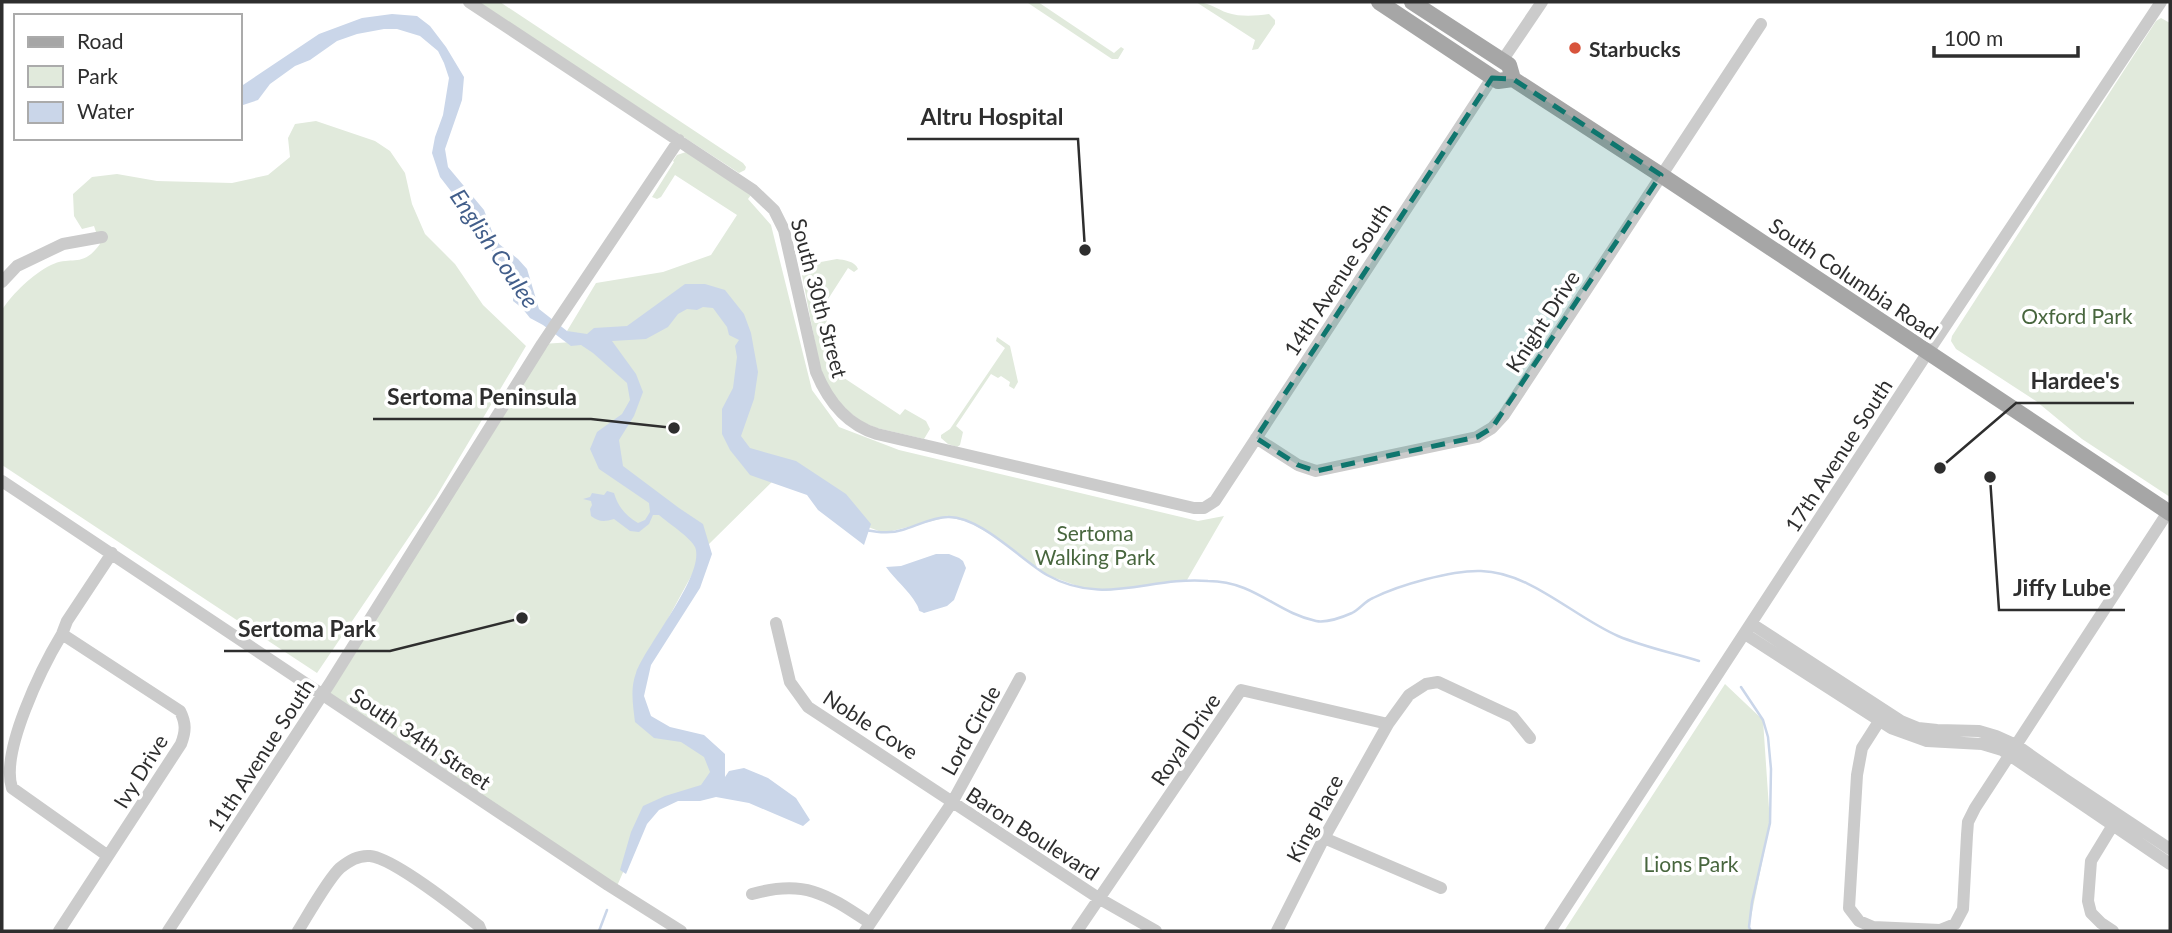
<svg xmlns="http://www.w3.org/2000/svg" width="2172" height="933" font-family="Lato,sans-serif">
<rect width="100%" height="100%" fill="#fff"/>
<path fill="#e1eadc" d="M476 2H500L743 163 746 167 745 170 739 173Z
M1029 2H1038L1114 53 1121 47 1124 49 1118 59H1112L1028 3Z
M1196 2C1209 2 1216 9 1228 13 1241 17 1255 16 1269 14L1275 20V24L1258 49 1252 50 1255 40Z
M2161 18 2170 23V497L2082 439 2036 401 1956 349 1951 341 1952 336 2156 21Z
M316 121 375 141 390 151 405 173 412 204 425 234 455 264 483 305 526 346 436 497 317 673 2 465V310C13 293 33 274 51 265 72 255 82 269 100 244L94 226 82 229 74 216 73 194 92 177 117 174 157 181 232 183 268 175 290 157 288 138 295 124Z
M686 152 751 195 748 199 771 225 812 390 839 427 899 450 1198 521 1224 516 1187 580 1106 591 1083 588 1047 575 995 537 969 522 948 517 884 533 834 514 786 468 708 545 644 663 642 717 718 754V784L669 799 647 818 617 886 322 695 542 344 588 341 567 331 596 283 663 272 711 255 737 215 675 175 661 197 657 199 652 197 674 162 673 161 677 155Z
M837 259C844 260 855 261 858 269L854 272 848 268 823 307 829 312C822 326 830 358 841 368L838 374 900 415 905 409 926 421 930 429 924 439 877 428 862 422 848 411 835 397 825 382 819 363 802 275 804 269 810 264Z
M997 337 1010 346 1018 382 1014 389 1009 386 1010 382 1001 376 998 378 991 374 956 426 963 432 960 445 957 447 948 444 941 438V435L950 429 1005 348 996 341Z
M1725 684 1763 720 1770 823 1749 927 1751 931H1564Z"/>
<path fill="#cad6e9" d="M392 14 417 16 430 26 446 47 464 77 462 100 445 149 448 167 484 210 493 234 499 244 518 259 527 269 539 309 567 331 587 334 594 328 627 326 685 284H705L725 290 744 314 751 333 758 372 754 399 741 436 750 448 796 461 846 494 871 524 864 545 818 510 807 495 750 475 730 450 722 434V409L733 388 737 357 735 346 739 340 729 335 727 327 713 308 703 307 697 310 687 309 678 314 668 327 646 339 612 341 636 374 643 392 634 416 619 440 623 466 679 508 703 524 712 554 700 588 651 665 644 696 651 716 670 727 704 735 725 754V777L729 771 744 768 768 778 796 798 810 820 803 826 749 803 716 797 700 801H678L659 810 647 824 626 874 620 870 631 832 643 806 665 796 701 785 710 772 704 757 681 742 654 738 635 722C633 705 630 689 636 673 646 645 706 574 695 547 690 537 668 523 659 515H653L649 524 639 532 630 531 614 519C604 522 599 522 591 516L590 509 592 505 591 501 583 499 590 497 592 493 604 495 607 491 614 493C618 507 626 516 638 523L645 520 650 512 649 503 599 469 590 449 597 432 622 414 630 400 627 383 593 353 581 345 571 346 543 325 530 318 522 308 513 301V287L495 256 471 217 440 177 432 153 435 137 443 115 449 78 444 63 438 51 420 36 397 29H384L357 34 337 41 310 60 295 66 270 84 258 100 240 106V87L319 34 362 18Z
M936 554H949L959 558 963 561 966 568 954 600 947 606 924 613C916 609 921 613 917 605 908 589 896 581 886 567L901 566Z"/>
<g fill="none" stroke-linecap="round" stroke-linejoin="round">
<path stroke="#cad6e9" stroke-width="2.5" d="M865 530C878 532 890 534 902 530 916 526 933 517 948 517 980 516 1021 560 1047 575 1104 607 1149 576 1208 581 1219 581 1234 584 1244 588 1269 598 1288 615 1316 621 1326 623 1343 617 1352 613 1360 609 1365 601 1373 598 1399 585 1452 570 1481 571 1530 572 1574 617 1618 636 1644 647 1673 653 1699 661
M1741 687 1763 720 1768 737 1771 769 1770 823 1752 902 1749 927 1751 931
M599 931 607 910"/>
<path stroke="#cbcbcb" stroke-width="12" d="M469 2 753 190 774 210 784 230 816 372C828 401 847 425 877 434L1194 508H1204L1215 501 1492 78
M1502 61 1542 2
M2 282 17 266 63 244 102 237
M1256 438 1298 465 1316 471 1477 437 1492 428 1504 415 1761 24
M2 481 608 885 681 931
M776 623 790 682 808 707 1100 899 1156 931
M1752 624 1901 721 1918 728 1937 730 1979 731 1996 736 2016 745 2063 778 2170 849
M1745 634 1891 728 1927 741 1982 744 2002 750 2170 864
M1885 712 1862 748 1857 775 1849 908 1859 921 1873 927 1940 930 1955 924 1963 909 1967 835 1968 822 1975 808 2168 512
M1324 838 1441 888
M108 856 12 788C0 752 42 667 62 634L67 621 112 553
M752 894C805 879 826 894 870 923
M59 931 181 744C186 731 186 723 180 711L62 634
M168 931 330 683 542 344 679 140
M298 931C308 915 328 879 340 868 349 861 358 855 370 856 393 858 459 910 479 926L481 931
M865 931 953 801 1020 678
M1077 931 1241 690 1388 724
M1277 931 1324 838 1388 724 1409 695 1426 684 1438 682 1513 717 1530 738
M1550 931 1928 352 2161 2
M2113 931 2101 923 2091 913 2088 901 2091 861 2116 820"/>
<path stroke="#a6a6a6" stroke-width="16" d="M1379 2 1498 81 1513 79 1661 175 2170 513
M1412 2 1509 65 1513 79"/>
</g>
<path fill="#0f766e" fill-opacity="0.2" stroke="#0f766e" stroke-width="5" stroke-dasharray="14 9" stroke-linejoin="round" d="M1492 78 1513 79 1661 175 1492 428 1477 437 1316 471 1298 465 1256 438Z"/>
<circle fill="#d8543c" stroke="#fff" stroke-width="2.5" cx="1575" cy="48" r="7"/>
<g text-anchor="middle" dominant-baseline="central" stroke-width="7" stroke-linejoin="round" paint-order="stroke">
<g font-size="21" font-weight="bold" fill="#2e2e2e" stroke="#fff" text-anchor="start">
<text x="1589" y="48">Starbucks</text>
</g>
<g font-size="21" fill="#2e2e2e" stroke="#fff">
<text transform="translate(1854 278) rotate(34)">South Columbia Road</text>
<text transform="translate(1337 279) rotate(-57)">14th Avenue South</text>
<text transform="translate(820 298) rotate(75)">South 30th Street</text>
<text transform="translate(1542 321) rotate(-57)">Knight Drive</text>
<text transform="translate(1838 455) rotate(-57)">17th Avenue South</text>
<text transform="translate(871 724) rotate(33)">Noble Cove</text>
<text transform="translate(970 730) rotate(-61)">Lord Circle</text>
<text transform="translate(421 738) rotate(34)">South 34th Street</text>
<text transform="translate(1185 739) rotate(-56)">Royal Drive</text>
<text transform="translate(260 755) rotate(-57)">11th Avenue South</text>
<text transform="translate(140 771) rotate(-58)">Ivy Drive</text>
<text transform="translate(1314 818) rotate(-62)">King Place</text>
<text transform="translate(1033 833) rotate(33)">Baron Boulevard</text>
</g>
<g font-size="21" fill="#48663e" stroke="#fff">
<text x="2077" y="315">Oxford Park</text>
<text x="1095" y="532">Sertoma<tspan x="1095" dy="24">Walking Park</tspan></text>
<text x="1691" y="863">Lions Park</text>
</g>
<g font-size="23" font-style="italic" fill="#425e8a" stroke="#fff">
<text transform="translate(495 248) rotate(56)">English Coulee</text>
</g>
</g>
<path fill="none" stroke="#2e2e2e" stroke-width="2.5" d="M1085 250L1078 139H907M1940 468L2016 403H2134M674 428L591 419H373M1990 477L1999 610H2125M522 618L390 651H224"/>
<g fill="#2e2e2e" stroke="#fff" stroke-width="2.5">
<circle cx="1085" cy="250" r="7"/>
<circle cx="1940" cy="468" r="7"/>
<circle cx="674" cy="428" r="7"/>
<circle cx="1990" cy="477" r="7"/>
<circle cx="522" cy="618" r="7"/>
</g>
<g font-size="23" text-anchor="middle" font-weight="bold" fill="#2e2e2e" stroke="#fff" stroke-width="7" stroke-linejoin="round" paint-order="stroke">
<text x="992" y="125">Altru Hospital</text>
<text x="2075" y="389">Hardee's</text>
<text x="482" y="405">Sertoma Peninsula</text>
<text x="2062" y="596">Jiffy Lube</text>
<text x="307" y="637">Sertoma Park</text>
</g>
<rect width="2172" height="933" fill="none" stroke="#2e2e2e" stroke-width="7"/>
<rect x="14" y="14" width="228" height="126" fill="#ffffff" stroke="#ababab" stroke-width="2"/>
<rect x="28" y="37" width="35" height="10" fill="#a6a6a6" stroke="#ababab" stroke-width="2"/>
<text x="77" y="49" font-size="21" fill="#2e2e2e">Road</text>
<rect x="28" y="66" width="35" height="21" fill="#e1eadc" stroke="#ababab" stroke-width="2"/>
<text x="77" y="84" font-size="21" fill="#2e2e2e">Park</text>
<rect x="28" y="102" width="35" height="21" fill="#cad6e9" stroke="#ababab" stroke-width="2"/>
<text x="77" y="119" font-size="21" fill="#2e2e2e">Water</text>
<path d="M1934 46v10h144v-10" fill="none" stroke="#2e2e2e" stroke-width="3.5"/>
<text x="1944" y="46" font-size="21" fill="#2e2e2e" stroke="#ffffff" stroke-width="5" paint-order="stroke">100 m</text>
</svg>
